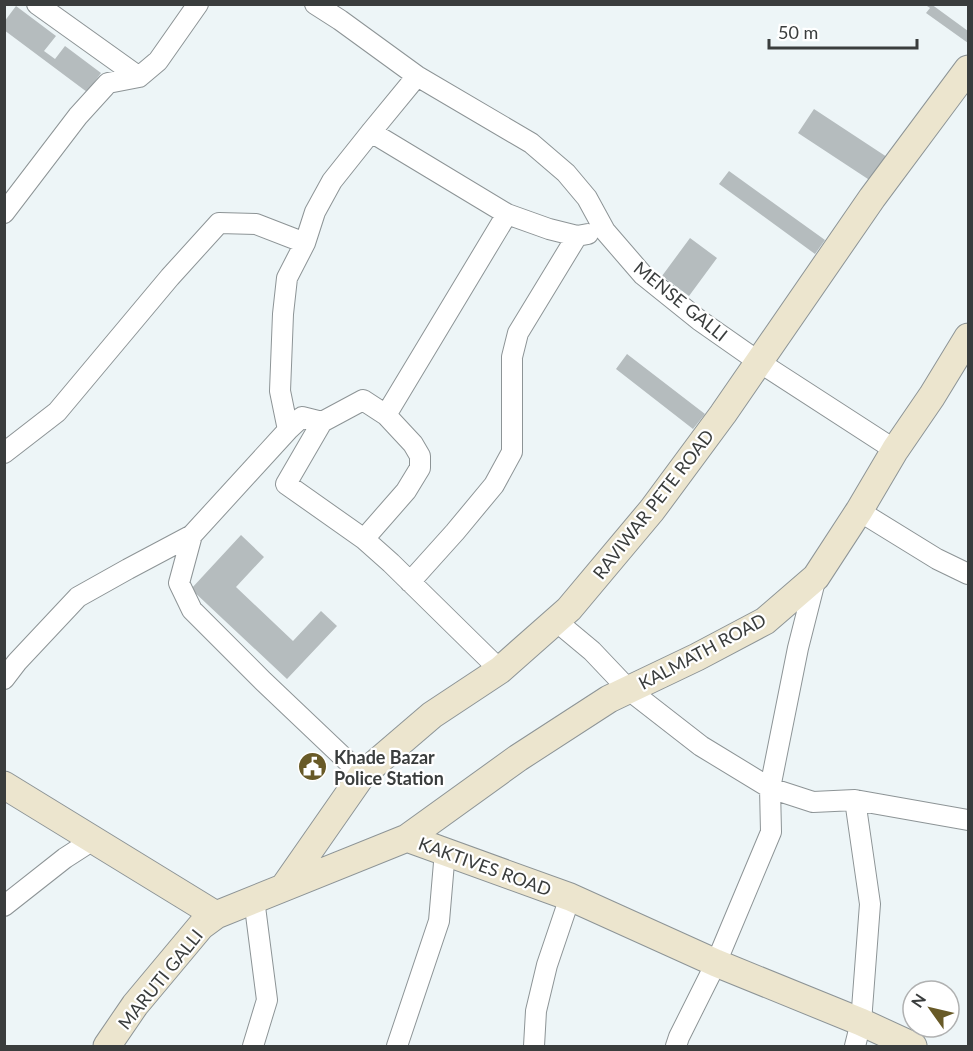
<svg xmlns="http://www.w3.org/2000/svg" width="973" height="1051" font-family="Lato,sans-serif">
<rect width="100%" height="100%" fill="#edf5f7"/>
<path fill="#b5bcbe" d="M924 4H931L968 31V43L926 13 930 8Z
M16 6 56 36 44 51 55 59 65 46 101 73 87 92 4 30V22Z
M814 109 890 159 874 183 798 133Z
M729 171 825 240 815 254 719 184Z
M690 238 717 258 689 296 662 276Z
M627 354 705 414 693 429 616 369Z
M241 535 264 557 236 587 293 641 321 611 337 626 287 679 191 589Z"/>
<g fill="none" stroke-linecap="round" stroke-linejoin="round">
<defs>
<path id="street" d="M37 4 139 77
M315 4 340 20 417 76 531 143 566 173 587 198 605 231 643 275 699 320 759 362 895 450
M371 132 507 214 549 229 577 236 588 234
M4 213 78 116 108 83 139 77 158 61 198 4
M386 415 413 444 420 456V468L406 491 364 539 391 563 500 670
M322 422 286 484 364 539
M288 430 302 417 322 422 363 400 386 415 507 214
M4 453 57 412 170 277 219 223 256 224 305 243
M859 511 937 559 968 574
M192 535 179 583 192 610 263 681 362 775
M410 582 455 532 494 485 512 452V357L518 333 577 236
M556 621 592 651 629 690 701 746 770 788 813 802 855 800 870 904 861 1022 855 1046
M4 679 17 662 78 597 128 569 192 535 288 430 280 391 283 314 287 278 305 243 315 212 332 181 371 132 417 76
M855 800 968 820
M4 906 65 858 93 840
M253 1046 267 1000 254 899
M397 1046 439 921 445 851
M534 1046 536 1011 547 965 570 897
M676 1046 679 1037 716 963 771 832 770 788 798 648 816 577"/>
<path id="secondary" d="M4 785 216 915 407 838 570 897 716 963 861 1022 913 1046
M407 838 518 758 609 699 697 657 765 621 816 577 859 511 895 450 932 396 968 337
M284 887 362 775 432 715 500 670 569 609 652 510 723 414 872 198 968 69
M107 1046 135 1005 201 926 216 915"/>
</defs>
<use href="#street" stroke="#8d9496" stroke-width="22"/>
<use href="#secondary" stroke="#8d9496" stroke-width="29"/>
<use href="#street" stroke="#fff" stroke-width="20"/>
<use href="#secondary" stroke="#ece5ce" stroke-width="27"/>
</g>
<defs>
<symbol id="civic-disc" viewBox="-11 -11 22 22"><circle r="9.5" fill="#685a27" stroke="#fff"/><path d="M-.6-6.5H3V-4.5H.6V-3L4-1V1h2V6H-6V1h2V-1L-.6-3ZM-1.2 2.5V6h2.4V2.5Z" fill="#fff"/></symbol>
</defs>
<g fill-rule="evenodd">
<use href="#civic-disc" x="296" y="750" width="33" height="33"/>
</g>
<g text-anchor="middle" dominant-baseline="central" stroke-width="4.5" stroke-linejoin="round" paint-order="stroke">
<g font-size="18" fill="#3a3d3d" stroke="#fff">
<text transform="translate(681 301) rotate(39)">MENSE GALLI</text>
<text transform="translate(653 504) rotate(-52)">RAVIWAR PETE ROAD</text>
<text transform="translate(702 651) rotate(-28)">KALMATH ROAD</text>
<text transform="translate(485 866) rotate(20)">KAKTIVES ROAD</text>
<text transform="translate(160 979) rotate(-51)">MARUTI GALLI</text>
</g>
<g font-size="18" font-weight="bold" fill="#3a3d3d" stroke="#fff" text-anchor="start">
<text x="334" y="757">Khade Bazar<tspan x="334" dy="21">Police Station</tspan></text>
</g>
</g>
<rect width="973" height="1051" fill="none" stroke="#3a3d3d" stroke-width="12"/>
<g transform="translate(931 1009) rotate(304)"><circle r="28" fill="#ffffff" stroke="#b0b1b1" stroke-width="1.5"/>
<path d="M0-4.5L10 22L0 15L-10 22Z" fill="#685a27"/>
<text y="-9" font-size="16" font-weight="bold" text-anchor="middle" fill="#3a3d3d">N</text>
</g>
<path d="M769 39v9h148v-9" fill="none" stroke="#3a3d3d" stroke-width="3"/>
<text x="778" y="39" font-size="18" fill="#3a3d3d" stroke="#ffffff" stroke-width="4.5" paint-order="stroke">50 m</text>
</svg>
